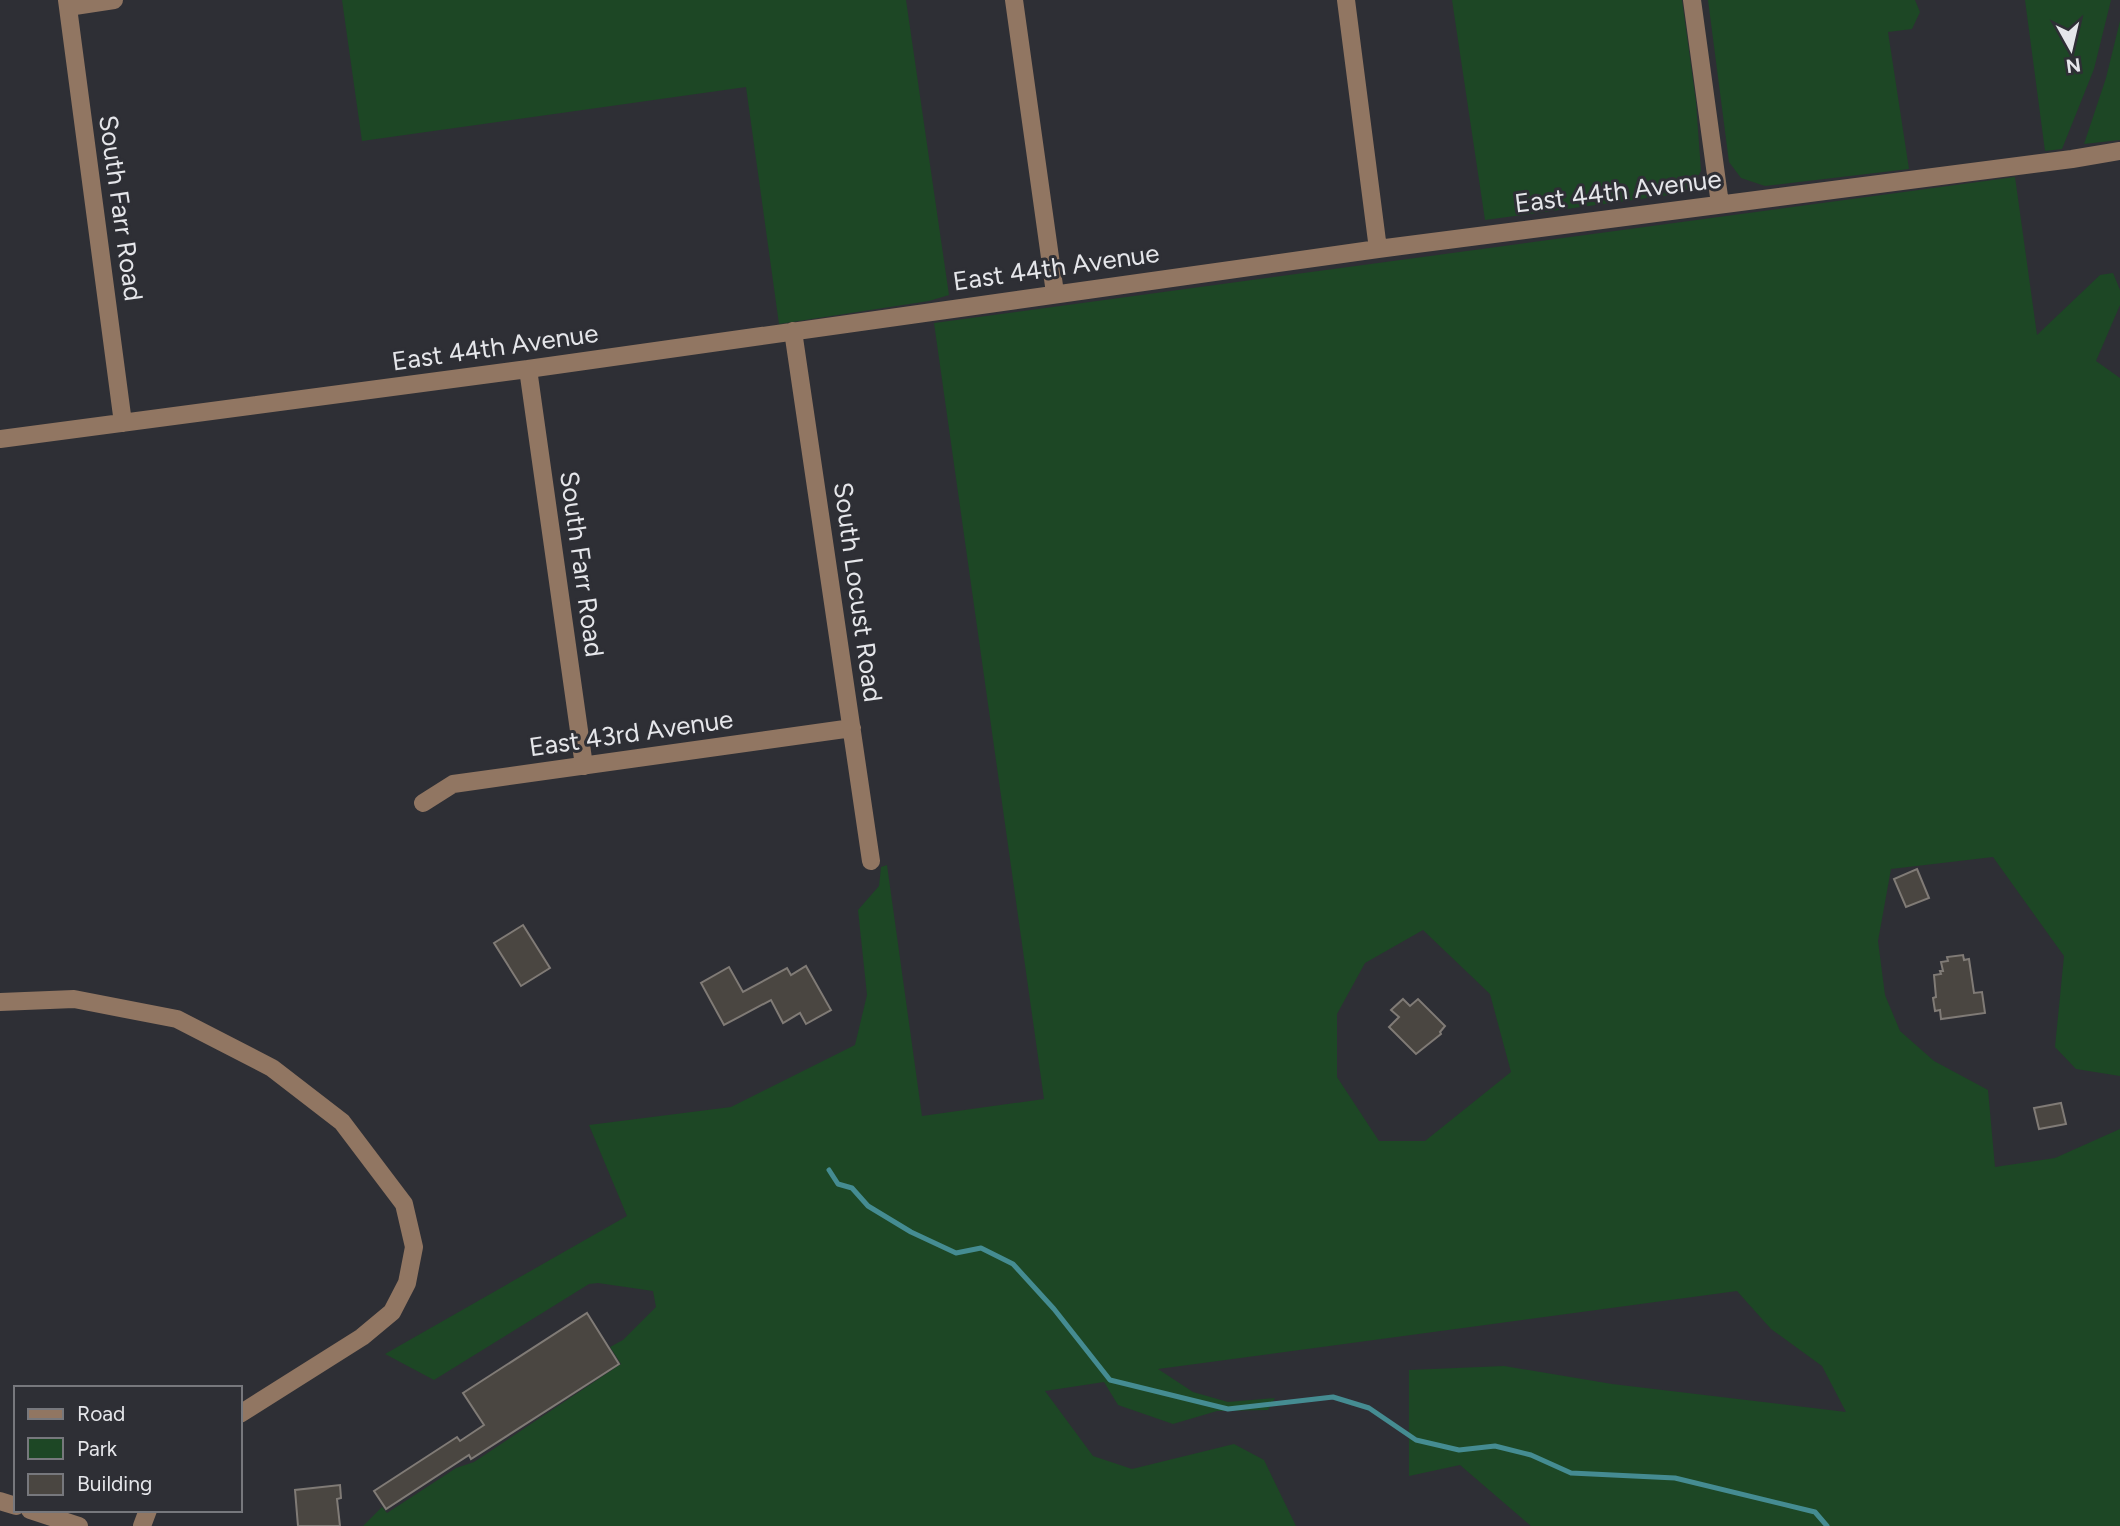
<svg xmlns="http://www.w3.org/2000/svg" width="2120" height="1526" font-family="Figtree,sans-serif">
<rect width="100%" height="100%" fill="#2e2f35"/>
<path fill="#1d4725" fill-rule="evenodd" d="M342 0H906L949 295 929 301 779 324 746 87 362 141Z
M1452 0H1682L1696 102 1701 171 1691 187 1677 194 1485 220Z
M1708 0H1915L1920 12 1912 29 1888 32 1909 169 1765 186 1741 178 1729 162Z
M2025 0H2111L2094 69 2062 149 2045 151Z
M2120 21V140L2084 144 2106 78Z
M2015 177 2037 335 2100 275 2113 273 2120 290V305L2096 361 2120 378V1076L2076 1069 2055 1047 2064 956 1993 857 1891 869 1878 941 1885 995 1900 1031 1934 1061 1988 1090 1995 1167 2055 1158 2120 1129V1526H1531L1460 1465 1409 1476V1370L1504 1366 1612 1384 1846 1412 1822 1366 1771 1329 1737 1291 1158 1369 1193 1392 1228 1402 1275 1398 1268 1410 1217 1411 1173 1424 1118 1405 1104 1382 1045 1391 1093 1456 1132 1469 1234 1444 1264 1460 1296 1526H363L382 1507 387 1513 456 1468 474 1462 621 1364 610 1347 623 1340 656 1307 653 1291 598 1283 589 1284 434 1380 385 1354 627 1216 589 1125 731 1107 855 1045 867 995 858 910 879 886 881 867 887 865 922 1116 1044 1099 934 323ZM1423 930 1490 994 1511 1072 1425 1141H1379L1337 1077V1014L1365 963Z"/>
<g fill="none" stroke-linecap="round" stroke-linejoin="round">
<path stroke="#458c92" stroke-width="5" d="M829 1170 838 1184 852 1188 868 1206 911 1232 956 1253 981 1248 1013 1264 1054 1309 1110 1380 1228 1409 1333 1397 1369 1408 1416 1440 1459 1450 1495 1446 1531 1455 1571 1473 1675 1478 1815 1512 1827 1526"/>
</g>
<path fill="#4a4641" stroke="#807b76" stroke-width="2" d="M1917 869 1929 898 1906 907 1894 879Z
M523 925 550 968 521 986 494 943Z
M1963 955 1964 960 1969 959 1974 993 1982 992 1985 1013 1941 1019 1940 1010 1935 1011 1933 998 1936 997 1934 975 1941 974 1940 971H1943L1941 962 1948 961 1947 957Z
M806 966 831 1010 806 1024 800 1013 783 1023 771 1000 724 1025 701 983 729 967 743 992 787 968 791 975Z
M1403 999 1410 1006 1418 999 1445 1026 1440 1032 1441 1034 1416 1054 1389 1027 1399 1017 1391 1010Z
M2061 1103 2066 1124 2039 1129 2034 1108Z
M587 1313 619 1364 471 1459 469 1455 386 1509 374 1491 457 1437 460 1441 484 1425 463 1393Z
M340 1485 341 1498 337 1499 340 1526H298L295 1490Z"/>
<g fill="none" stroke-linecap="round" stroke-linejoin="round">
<path stroke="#917662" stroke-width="18" d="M67 0 123 423
M1014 0 1055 293
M1346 0 1378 249
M1692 0 1720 204
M68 7 114 0
M793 331 871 861
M528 369 584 766
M0 439 528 369 1378 249 2072 159 2120 151
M423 803 453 784 852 728
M0 1002 74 999 177 1019 272 1068 342 1122 404 1204 414 1247 407 1283 392 1312 362 1337 240 1414
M0 1501 16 1506
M30 1510 79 1526
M142 1526 148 1510"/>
</g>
<g text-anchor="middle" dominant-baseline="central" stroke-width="6" stroke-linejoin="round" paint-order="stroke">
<g font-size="26" fill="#e5e6ea" stroke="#2e2f35">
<text transform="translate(1618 191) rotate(-7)">East 44th Avenue</text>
<text transform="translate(121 208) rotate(82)">South Farr Road</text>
<text transform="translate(1056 267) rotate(-8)">East 44th Avenue</text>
<text transform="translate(495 347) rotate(-8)">East 44th Avenue</text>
<text transform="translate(582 564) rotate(82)">South Farr Road</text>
<text transform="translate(858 592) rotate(82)">South Locust Road</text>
<text transform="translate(631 733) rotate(-8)">East 43rd Avenue</text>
</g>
</g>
<rect x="14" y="1386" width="228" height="126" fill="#2e2f35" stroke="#77787d" stroke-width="2"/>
<rect x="28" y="1409" width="35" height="10" fill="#917662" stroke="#77787d" stroke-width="2"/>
<text x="77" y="1421" font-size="21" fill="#e5e6ea">Road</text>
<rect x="28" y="1438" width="35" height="21" fill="#1d4725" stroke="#77787d" stroke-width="2"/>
<text x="77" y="1456" font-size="21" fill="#e5e6ea">Park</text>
<rect x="28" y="1474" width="35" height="21" fill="#4a4641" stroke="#77787d" stroke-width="2"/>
<text x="77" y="1491" font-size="21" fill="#e5e6ea">Building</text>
<g transform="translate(2071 49) rotate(172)" stroke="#2e2f35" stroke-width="5" paint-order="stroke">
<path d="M0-5L12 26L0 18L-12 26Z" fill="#e5e6ea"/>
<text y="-10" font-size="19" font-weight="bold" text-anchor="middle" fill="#e5e6ea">N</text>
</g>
</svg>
